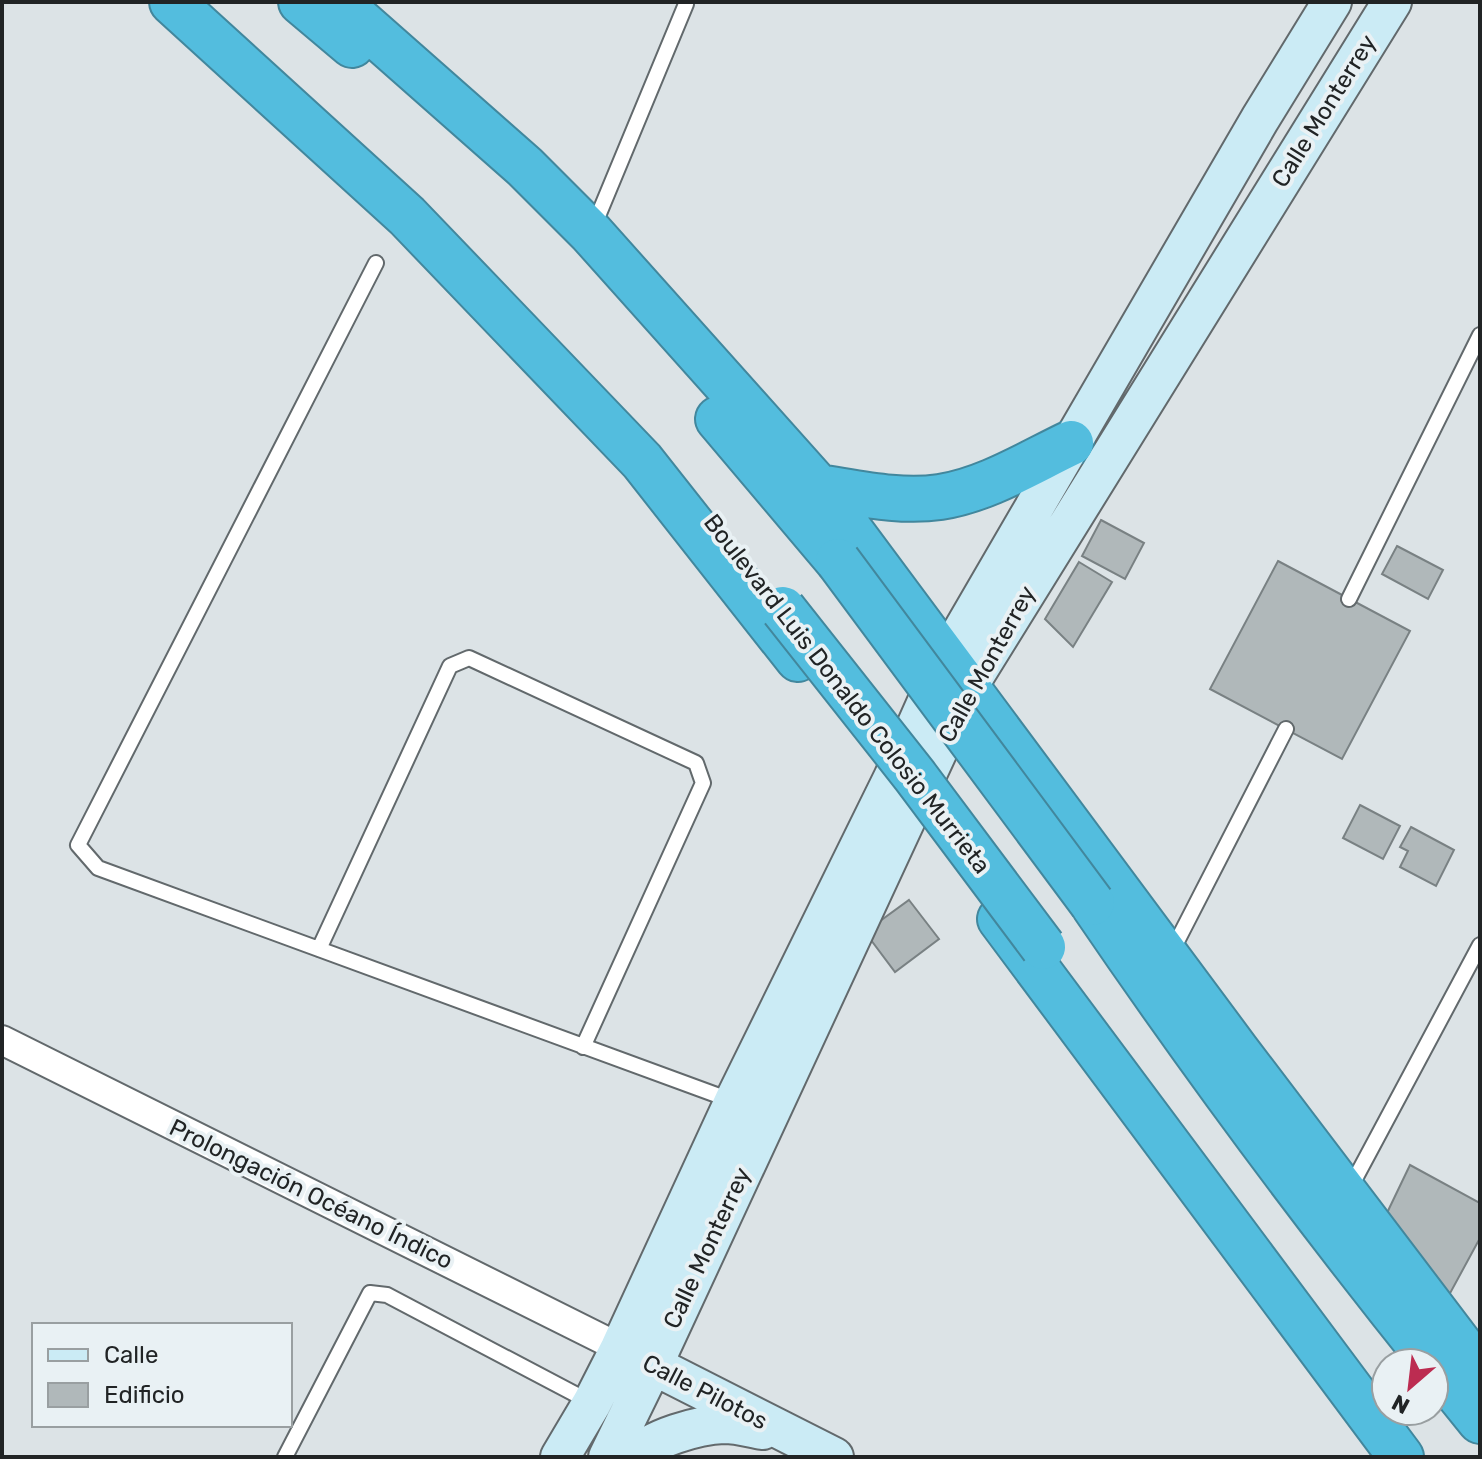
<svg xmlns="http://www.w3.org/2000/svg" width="1482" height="1459" font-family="Rubik,sans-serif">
<rect width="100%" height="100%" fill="#dce3e6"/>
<path fill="#b0b8ba" stroke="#798183" stroke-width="2" d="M1101 520 1144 543 1125 579 1082 556Z
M1397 546 1443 570 1428 599 1382 574Z
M1278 561 1410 631 1342 759 1210 689Z
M1079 562 1112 582 1073 647 1045 619Z
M1360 805 1400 826 1383 859 1343 838Z
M1411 827 1454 850 1436 886 1400 867 1408 851 1400 847Z
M909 900 939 939 895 972 865 932Z
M1410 1165 1480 1203V1238L1448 1297 1386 1215Z"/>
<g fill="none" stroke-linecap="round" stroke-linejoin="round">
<defs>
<path id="lane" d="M593 228 686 4
M376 263 78 845 98 868 733 1101
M1349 599 1480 335
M319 949 450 666 469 658 696 763 703 783 583 1047
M1172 951 1286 729
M1349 1190 1480 945
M285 1457 370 1293 387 1295 592 1403"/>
<path id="street" d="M2 1040 620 1348"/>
<path id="secondary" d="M633 1355 834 1457
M560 1457 592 1403 620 1348 734 1101 893 778 946 659 1260 119 1332 2
M608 1457 653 1365 967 688 1392 2
M634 1457C652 1438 698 1425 724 1424 737 1424 751 1428 763 1430"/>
<path id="highway" d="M172 2 407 216 642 461 798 659
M301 2 352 45
M338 2 525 167 591 233 818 487 1237 1051 1480 1371
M718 419 838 561
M818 487C858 493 900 503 940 497 986 490 1029 463 1071 443
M1094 906C1201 1063 1314 1215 1433 1363
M1000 919 1401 1457
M1434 1364 1480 1421"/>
</defs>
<use href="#lane" stroke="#62696c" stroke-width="18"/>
<use href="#street" stroke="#62696c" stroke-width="32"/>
<use href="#secondary" stroke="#62696c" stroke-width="42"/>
<use href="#highway" stroke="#42879d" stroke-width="48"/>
<use href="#lane" stroke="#fff" stroke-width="14"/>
<use href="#street" stroke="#fff" stroke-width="28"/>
<use href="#secondary" stroke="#cbebf5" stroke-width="38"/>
<use href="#highway" stroke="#53bdde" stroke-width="44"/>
<defs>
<path id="highway-bridge" d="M838 561 1092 903
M783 609 915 776 1043 947"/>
</defs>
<use href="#highway-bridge" stroke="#42879d" stroke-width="48" stroke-linecap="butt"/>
<use href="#highway-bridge" stroke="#53bdde" stroke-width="44"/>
</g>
<g text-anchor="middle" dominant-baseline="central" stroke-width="8" stroke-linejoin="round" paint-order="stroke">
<g font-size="24" fill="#212425" stroke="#e9f1f4">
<text transform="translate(1324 111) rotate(-58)">Calle Monterrey</text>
<text transform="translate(987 664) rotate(-61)">Calle Monterrey</text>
<text transform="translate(847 694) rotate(52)">Boulevard Luis Donaldo Colosio Murrieta</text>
<text transform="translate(311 1194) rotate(26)">Prolongación Océano Índico</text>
<text transform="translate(707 1248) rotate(-65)">Calle Monterrey</text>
<text transform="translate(705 1392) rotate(27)">Calle Pilotos</text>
</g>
</g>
<rect width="1482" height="1459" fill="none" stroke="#212425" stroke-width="8"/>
<rect x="32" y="1323" width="260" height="104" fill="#e9f1f4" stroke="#999fa1" stroke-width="2"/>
<rect x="48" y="1349" width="40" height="12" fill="#cbebf5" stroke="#999fa1" stroke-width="2"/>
<text x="104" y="1363" font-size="24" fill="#212425">Calle</text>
<rect x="48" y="1383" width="40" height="24" fill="#b0b8ba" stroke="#999fa1" stroke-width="2"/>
<text x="104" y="1403" font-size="24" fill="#212425">Edificio</text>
<g transform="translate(1410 1387) rotate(208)"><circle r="38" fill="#e9f1f4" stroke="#999fa1" stroke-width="2"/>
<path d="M0-6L14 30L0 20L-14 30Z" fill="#bc2c51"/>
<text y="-12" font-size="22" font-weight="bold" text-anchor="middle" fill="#212425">N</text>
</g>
</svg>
